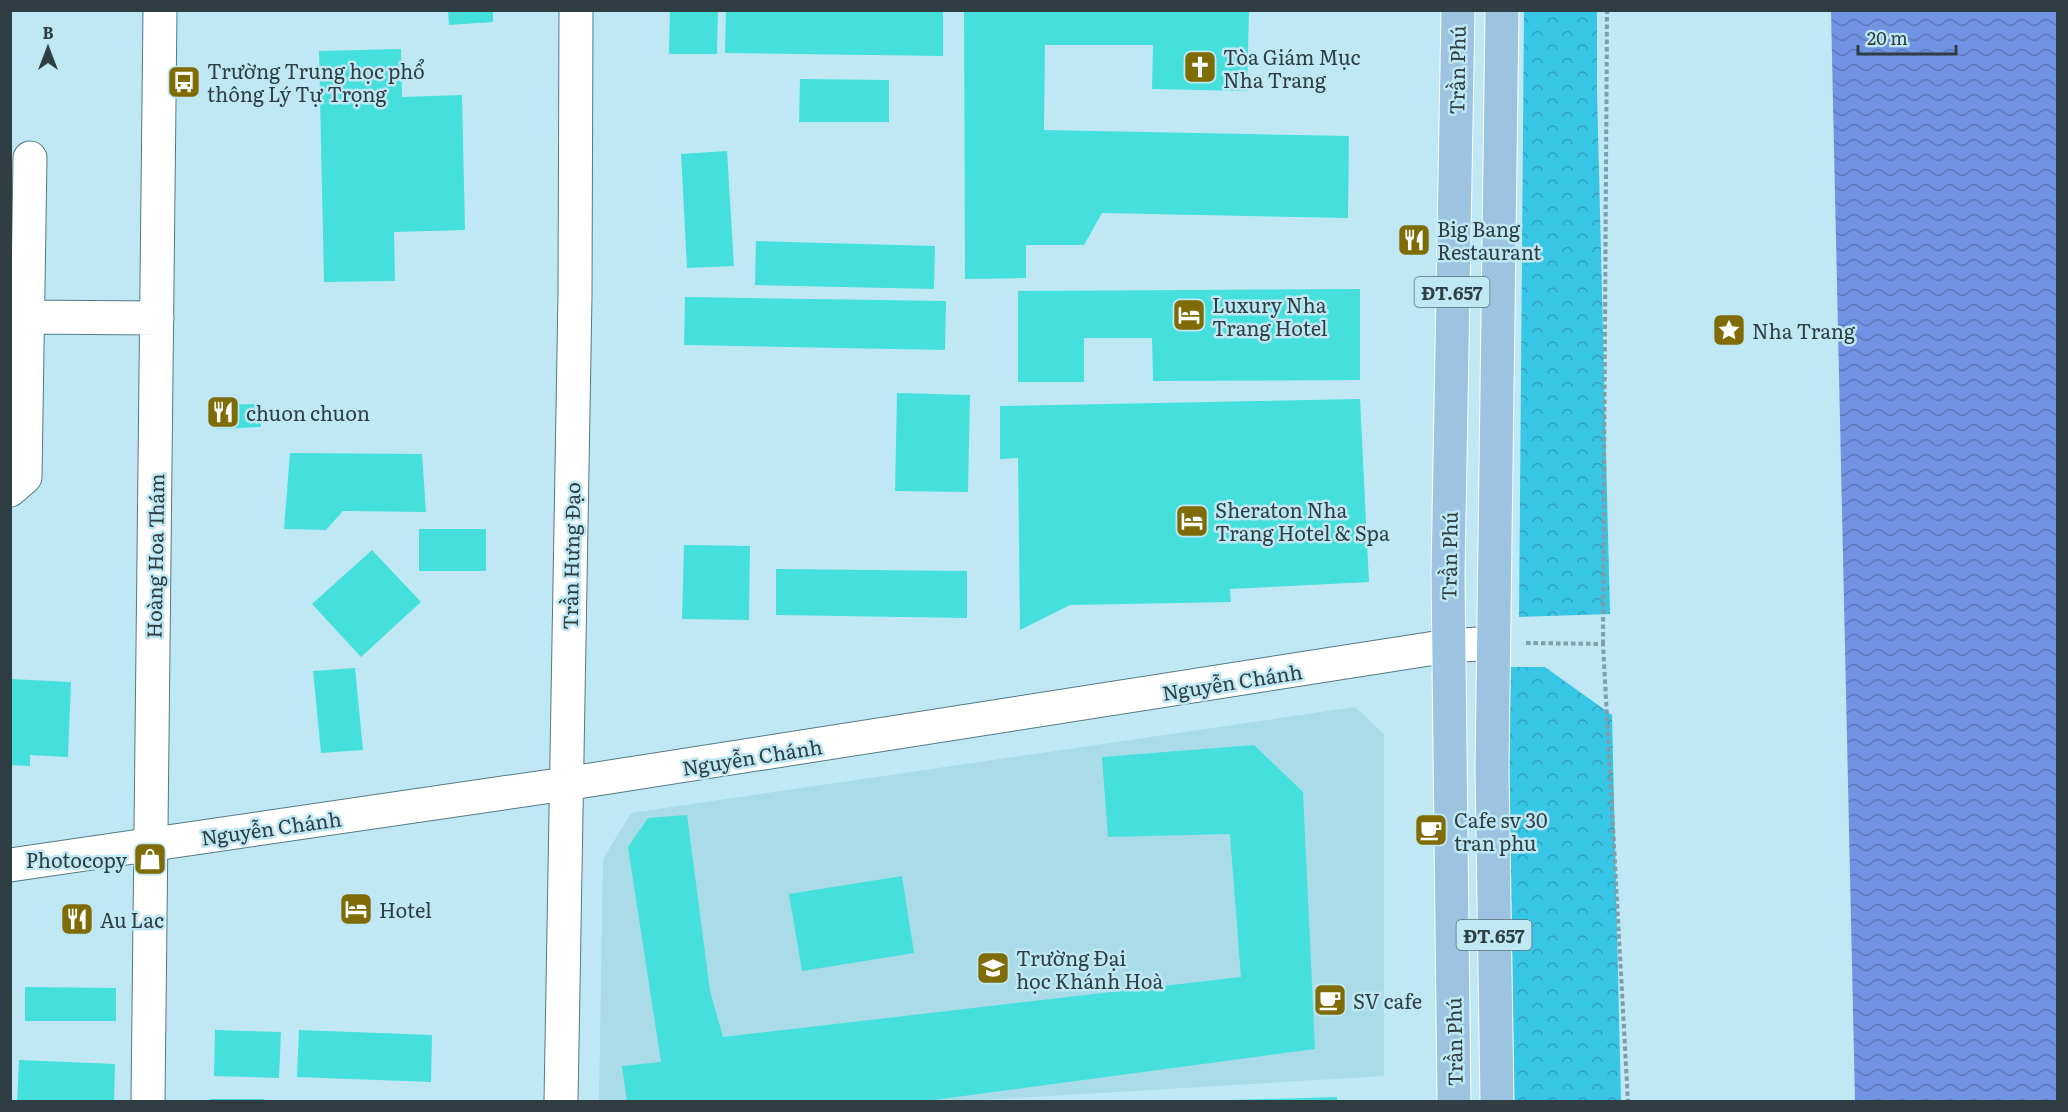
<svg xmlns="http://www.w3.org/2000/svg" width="2068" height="1112" font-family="Literata,serif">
<defs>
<pattern id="forest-crowns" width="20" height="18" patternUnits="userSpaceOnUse" patternTransform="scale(1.5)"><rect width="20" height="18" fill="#38c6e6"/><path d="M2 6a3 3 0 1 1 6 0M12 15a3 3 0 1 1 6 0" fill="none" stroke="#30a2bc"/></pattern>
<pattern id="water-waves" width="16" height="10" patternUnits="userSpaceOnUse" patternTransform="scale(1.5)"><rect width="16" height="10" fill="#7093e3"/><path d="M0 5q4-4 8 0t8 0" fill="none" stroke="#5c79ba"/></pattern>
</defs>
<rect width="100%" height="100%" fill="#bfe8f4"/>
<path fill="#a9dbe9" d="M1355 707 1384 734V1076L964 1101 599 1102 603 859 631 813Z"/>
<path fill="url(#forest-crowns)" d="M1524 11H1597V92L1610 614 1519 617Z
M1501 667H1545L1612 715 1621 1101H1505Z"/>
<path fill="url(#water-waves)" d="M1831 11H2057V1101H1855Z"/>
<path fill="#45e0dc" d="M448 10H493V22L449 25Z
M670 10H718L717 54H669Z
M726 10H943V56L725 53Z
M964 10H1249L1247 91 1152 89 1153 45H1045L1044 130 1349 136 1348 218 1102 213 1084 245H1026V278L965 279Z
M401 49 402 97 462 95 465 230 394 232 395 281 324 282 319 51Z
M800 79 889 80V122H799Z
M727 151 734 266 687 268 681 154Z
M756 241 935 246 934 289 755 285Z
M1360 289V380L1153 381 1152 338H1084V382H1018V291Z
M685 297 946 301 945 350 684 345Z
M897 393 970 395 968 492 895 491Z
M1360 399 1369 582 1230 589 1231 602 1070 605 1020 630 1018 458 1000 459V406Z
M260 404 261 427 217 429V405Z
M290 453 422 454 426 512 343 511 326 530 284 529Z
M419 529H486V571H419Z
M684 545 750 546 749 620 682 619Z
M372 550 421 602 361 657 312 604Z
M776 569 967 571V618L776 615Z
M355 668 363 750 321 753 313 671Z
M10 679 71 682 68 757 30 755V766L10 765Z
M1254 745 1303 792 1315 1049 919 1102H627L622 1066 661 1062 628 847 648 818 687 815 710 991 723 1037 1241 977 1230 834 1108 837 1102 757Z
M902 876 914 953 802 971 789 894Z
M25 987 116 988V1021H25Z
M215 1030 281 1032 279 1078 214 1076Z
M299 1030 432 1035 431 1082 297 1077Z
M19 1060 115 1064 114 1102H17Z
M1337 1097V1102H1232V1100Z
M210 1099H264V1102H210Z"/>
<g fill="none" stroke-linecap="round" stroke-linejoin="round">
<defs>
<path id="minor" d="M26 317 157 318
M10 490 25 477 30 158
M10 865 565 784 1448 646 1493 643
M148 1102 160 10
M561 1102 575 295 576 10"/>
<path id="major" d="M1454 1102 1448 573 1458 10
M1497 1102 1492 769 1502 10"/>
</defs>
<use href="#minor" stroke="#547a84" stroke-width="35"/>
<use href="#major" stroke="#fff" stroke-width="35"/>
<path stroke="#809ea7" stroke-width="4" stroke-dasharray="4.5 3" stroke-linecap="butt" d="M1526 643 1603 644 1628 1102
M1603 644 1607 10"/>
<use href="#minor" stroke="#fff" stroke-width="33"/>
<use href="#major" stroke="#9cc4e0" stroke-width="33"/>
</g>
<defs>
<symbol id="church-square" viewBox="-11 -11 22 22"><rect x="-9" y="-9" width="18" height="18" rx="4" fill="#806c07" stroke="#bfe8f4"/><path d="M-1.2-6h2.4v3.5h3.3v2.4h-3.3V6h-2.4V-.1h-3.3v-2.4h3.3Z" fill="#fff"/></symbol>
<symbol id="bus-square" viewBox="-11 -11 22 22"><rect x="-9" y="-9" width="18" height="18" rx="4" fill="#806c07" stroke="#bfe8f4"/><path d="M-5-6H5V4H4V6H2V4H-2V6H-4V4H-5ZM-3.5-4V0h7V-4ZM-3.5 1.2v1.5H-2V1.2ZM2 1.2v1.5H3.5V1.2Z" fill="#fff"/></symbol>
<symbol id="restaurant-square" viewBox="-11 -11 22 22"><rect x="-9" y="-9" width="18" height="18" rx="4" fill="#806c07" stroke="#bfe8f4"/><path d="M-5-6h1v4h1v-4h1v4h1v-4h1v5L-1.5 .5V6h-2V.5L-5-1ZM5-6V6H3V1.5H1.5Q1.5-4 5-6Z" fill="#fff"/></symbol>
<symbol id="hotel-square" viewBox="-11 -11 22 22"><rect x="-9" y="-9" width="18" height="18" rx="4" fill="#806c07" stroke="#bfe8f4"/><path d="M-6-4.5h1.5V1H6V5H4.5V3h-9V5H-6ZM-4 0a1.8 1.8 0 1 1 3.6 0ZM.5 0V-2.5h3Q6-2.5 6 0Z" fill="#fff"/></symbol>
<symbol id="sight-square" viewBox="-11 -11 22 22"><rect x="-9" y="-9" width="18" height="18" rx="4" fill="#806c07" stroke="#bfe8f4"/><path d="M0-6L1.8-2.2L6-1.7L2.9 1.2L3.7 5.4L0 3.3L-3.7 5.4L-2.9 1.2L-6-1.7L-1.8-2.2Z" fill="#fff"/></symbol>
<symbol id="cafe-square" viewBox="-11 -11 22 22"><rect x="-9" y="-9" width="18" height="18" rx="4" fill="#806c07" stroke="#bfe8f4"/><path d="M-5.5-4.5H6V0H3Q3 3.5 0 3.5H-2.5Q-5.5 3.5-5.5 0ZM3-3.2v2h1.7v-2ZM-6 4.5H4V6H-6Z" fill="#fff"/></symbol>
<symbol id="shop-square" viewBox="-11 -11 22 22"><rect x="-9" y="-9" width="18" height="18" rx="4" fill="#806c07" stroke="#bfe8f4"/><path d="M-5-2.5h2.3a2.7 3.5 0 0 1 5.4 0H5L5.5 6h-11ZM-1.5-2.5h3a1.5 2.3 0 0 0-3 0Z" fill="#fff"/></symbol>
<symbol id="university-square" viewBox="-11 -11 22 22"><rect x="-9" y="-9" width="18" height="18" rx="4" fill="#806c07" stroke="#bfe8f4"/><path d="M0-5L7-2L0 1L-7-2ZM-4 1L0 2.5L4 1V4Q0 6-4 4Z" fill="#fff"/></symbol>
</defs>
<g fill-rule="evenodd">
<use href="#church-square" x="1181" y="48" width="38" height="38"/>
<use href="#bus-square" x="165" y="63" width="38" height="38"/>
<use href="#restaurant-square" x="1395" y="221" width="38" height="38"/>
<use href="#hotel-square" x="1170" y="296" width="38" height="38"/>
<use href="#sight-square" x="1710" y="311" width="38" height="38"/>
<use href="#restaurant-square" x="204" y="393" width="38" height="38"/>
<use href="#hotel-square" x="1173" y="502" width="38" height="38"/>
<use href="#cafe-square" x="1412" y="811" width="38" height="38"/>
<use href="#shop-square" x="131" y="840" width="38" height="38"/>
<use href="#hotel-square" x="337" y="890" width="38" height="38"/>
<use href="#restaurant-square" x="58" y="900" width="38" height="38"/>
<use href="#university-square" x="974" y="949" width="38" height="38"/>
<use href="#cafe-square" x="1311" y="981" width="38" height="38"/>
</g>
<g text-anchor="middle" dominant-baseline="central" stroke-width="5" stroke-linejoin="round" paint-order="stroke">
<g fill="#bfe8f4" stroke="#5a7178" stroke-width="1.5">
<rect x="1414.5" y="277" width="75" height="30" rx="4.5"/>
<rect x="1456.5" y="920" width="75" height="30" rx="4.5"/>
</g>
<g font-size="18" font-weight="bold" fill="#2e3e43">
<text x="1452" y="292">ĐT.657</text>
<text x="1494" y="935">ĐT.657</text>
</g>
<g font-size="20" fill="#2e3e43" stroke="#bfe8f4" text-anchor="start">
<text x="1223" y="56">Tòa Giám Mục<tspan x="1223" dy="23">Nha Trang</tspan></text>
<text x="207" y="70">Trường Trung học phổ<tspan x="207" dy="23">thông Lý Tự Trọng</tspan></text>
<text x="1437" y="228">Big Bang<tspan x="1437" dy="23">Restaurant</tspan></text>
<text x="1212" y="304">Luxury Nha<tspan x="1212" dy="23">Trang Hotel</tspan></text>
<text x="1752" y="330">Nha Trang</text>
<text x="246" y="412">chuon chuon</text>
<text x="1215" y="509">Sheraton Nha<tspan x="1215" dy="23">Trang Hotel &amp; Spa</tspan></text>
<text x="1454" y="819">Cafe sv 30<tspan x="1454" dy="23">tran phu</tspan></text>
<text x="127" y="859" text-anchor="end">Photocopy</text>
<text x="379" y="909">Hotel</text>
<text x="100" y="919">Au Lac</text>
<text x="1016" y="957">Trường Đại<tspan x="1016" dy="23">học Khánh Hoà</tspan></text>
<text x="1353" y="1000">SV cafe</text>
</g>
<g font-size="20" fill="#2e3e43" stroke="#bfe8f4">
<text transform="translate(1456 70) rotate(-89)">Trần Phú</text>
<text transform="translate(154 556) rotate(-89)">Hoàng Hoa Thám</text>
<text transform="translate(570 556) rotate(-89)">Trần Hưng Đạo</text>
<text transform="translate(1448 556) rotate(-89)">Trần Phú</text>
<text transform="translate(1232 681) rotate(-9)">Nguyễn Chánh</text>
<text transform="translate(752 756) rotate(-9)">Nguyễn Chánh</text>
<text transform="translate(271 827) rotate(-8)">Nguyễn Chánh</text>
<text transform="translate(1453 1042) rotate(-91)">Trần Phú</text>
</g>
</g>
<rect width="2068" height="1112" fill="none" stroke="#2e3e43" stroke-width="24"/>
<g transform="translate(48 48)" stroke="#bfe8f4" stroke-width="4.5" paint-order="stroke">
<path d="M0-4.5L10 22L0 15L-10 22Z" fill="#2e3e43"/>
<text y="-9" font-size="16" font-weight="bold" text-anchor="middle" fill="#2e3e43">B</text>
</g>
<path d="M1858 45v9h98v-9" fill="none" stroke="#2e3e43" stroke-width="3"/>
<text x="1867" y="45" font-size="18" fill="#2e3e43" stroke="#bfe8f4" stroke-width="4.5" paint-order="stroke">20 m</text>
</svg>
